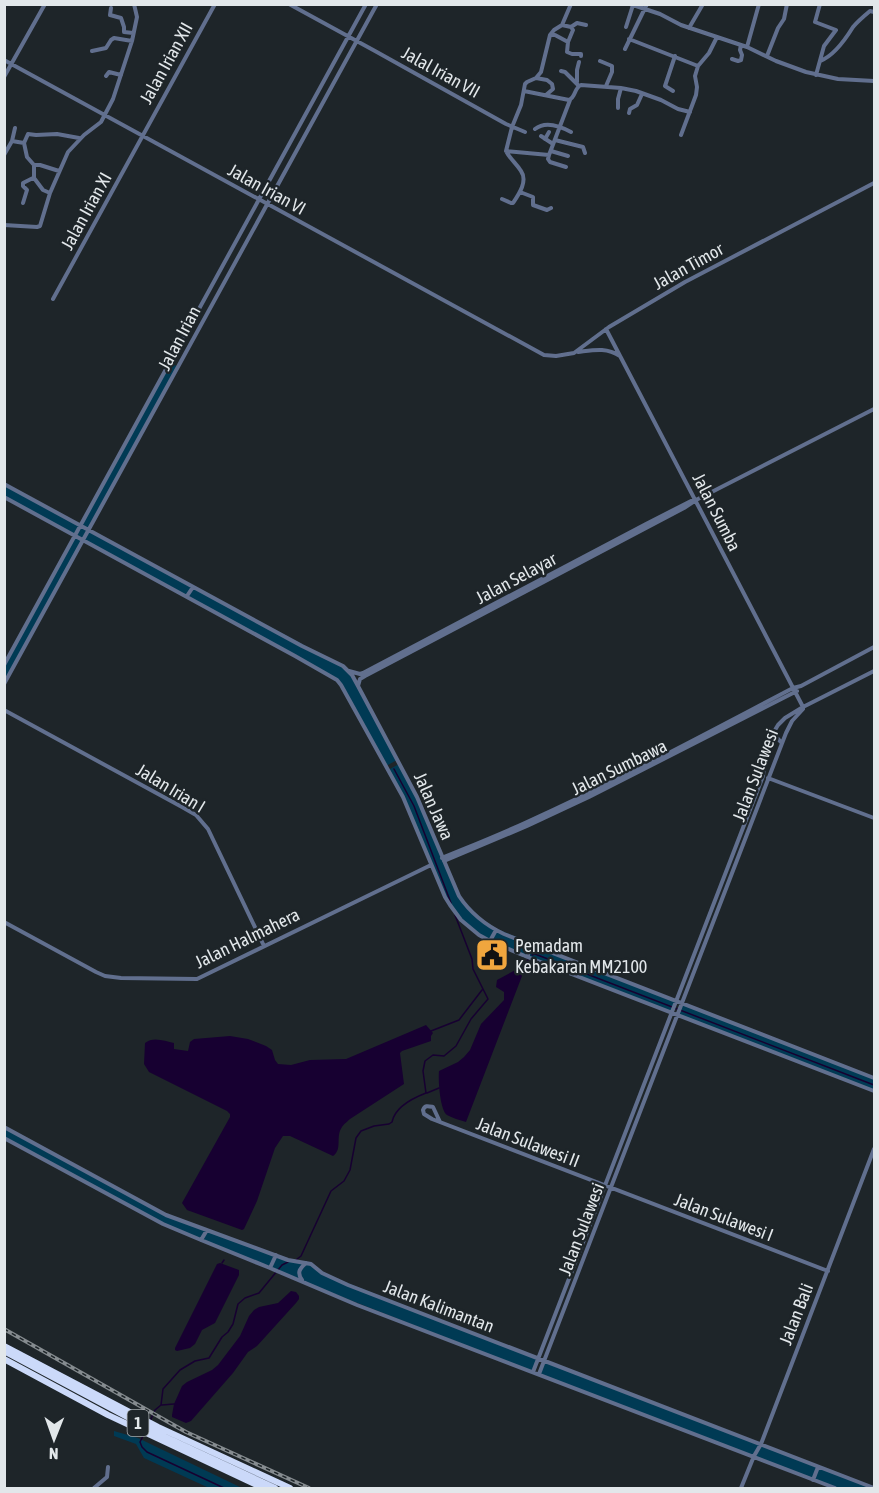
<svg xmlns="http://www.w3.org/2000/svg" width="879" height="1493" font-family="'Asap Condensed',sans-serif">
<rect width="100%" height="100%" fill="#1e2529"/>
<path fill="#003a54" d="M170 362 178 367 90 530 343 666 352 675 397 760 386 766 337 680 84 540 5 684V665L75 535 5 497V483L81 525Z
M399 764 425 814 459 896 487 925 676 1001 671 1013 490 941 461 920 445 897 403 797 388 770Z
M682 1003 874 1078V1091L678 1015Z
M4 1127 166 1215 288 1259 311 1264 322 1273 538 1358 533 1372 317 1287 163 1224 5 1138Z
M544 1361 874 1488H835L539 1374Z
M114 1431 138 1438 242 1488H209L144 1458 136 1444 114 1436Z"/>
<path fill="#170031" d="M522 967 524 969 522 976 466 1122C460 1120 452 1118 447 1115 440 1110 438 1080 439 1071L458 1062 464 1057 470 1050 481 1024 504 1000V992L496 987 497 980 519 968Z
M426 1025 433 1033 431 1036V1041L402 1051 400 1053 404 1084 350 1119C348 1121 343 1125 342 1127 335 1137 343 1149 333 1156L290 1136H283L275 1148 257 1201 244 1229 242 1230 187 1210 182 1203 230 1117V1114L227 1111 149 1072 144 1064 145 1043C153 1036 165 1041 174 1043V1049L188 1051 190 1042 194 1039 230 1036 248 1039 266 1046 272 1050 275 1060 278 1064 291 1065 310 1060 346 1059Z
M220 1263 239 1270V1275L215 1323 202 1330 195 1344 190 1348 177 1351 175 1350V1348L217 1264Z
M291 1291 296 1292 299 1296V1299L296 1303 257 1346 248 1352 233 1373 191 1421 186 1423 172 1417V1415L174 1404 182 1386 187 1382 212 1370 218 1365 240 1336 249 1316 254 1310 259 1307 278 1303Z"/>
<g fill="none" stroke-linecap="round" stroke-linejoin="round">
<path stroke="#170031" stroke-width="1.5" d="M394 769 414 806 451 903
M532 955 535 954 874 1085
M522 967 528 960
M431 1031 459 1020 482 990
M427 1093 439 1088
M296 1260 301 1256 331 1191 344 1181 350 1170 356 1138 361 1131 374 1126 389 1124 392 1122C395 1107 413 1098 426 1093L423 1071 425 1061 433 1055 444 1056 456 1046 471 1019 488 999 473 969 472 959 455 915
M222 1263 224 1260
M162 1405 174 1404
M150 1421 155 1410 161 1405 163 1389 180 1370 195 1361 209 1358 222 1337 228 1332 233 1324 238 1304 245 1298 259 1293 282 1265 288 1262
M144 1434 140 1442 142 1447 147 1452 224 1488"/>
<path stroke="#616f8e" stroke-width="4" d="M289 4 375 51 506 124 525 132
M630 4 660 14 681 25 747 47 776 61 806 72 838 79 874 81
M111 8 110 15 121 18 124 27V32L133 33
M562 25 571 27 573 30 568 42 567 52 572 54H581V56
M571 27 577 23 586 25
M626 27 633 5
M689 28 703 4
M551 35H555L568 42
M629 39 698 66
M747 47 759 4
M625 49 647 4
M92 51 106 48 111 40 114 38 132 41
M767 56 778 28 784 19 787 4
M732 59 738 61 741 60 742 55 740 50 741 45
M4 60 544 355 556 356 574 353 609 327 685 282 874 183
M600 61 612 66V72L606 86
M820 61C834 56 845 40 853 27 858 21 864 16 870 11L874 12
M561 71 565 72 579 86
M816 75 824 46 836 30 815 22 820 4
M106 76 109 72 121 75
M4 77 45 4
M536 78 547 80 552 84 553 89 546 95
M577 82V70L579 62
M524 91 569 100C576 97 574 88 581 85L621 88 636 91 661 100 678 109 690 112
M673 91 665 86 675 56
M618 108V99L621 88
M629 113 630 109 637 105 642 94
M535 129C545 121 560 126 571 132
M681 135 696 95 697 87 695 76 698 66 709 53 717 37
M541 136 553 144
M545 139 549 132
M555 140 583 147 585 153
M12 141 15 128
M24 143 27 157 34 165V178L43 190 50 193
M506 151 549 155 570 100
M551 151 568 156
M4 155 12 141 24 143 28 134 36 135 57 134 79 138
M549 155 548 159 550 162 566 167
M34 165H40L59 171
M520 192 533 197V205L547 210 551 208
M502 199 511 203H513C519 194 528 181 521 171 516 163 510 159 506 151L512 127 521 105 525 84 527 82 536 78 541 72 550 35 554 30 562 25 571 4
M23 203 27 190 23 186V183L33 178
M4 225 37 227 40 226 50 193 68 152 84 135 101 122 113 99 132 41 137 17 134 4
M53 299 215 4
M606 329 803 707
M578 352C594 350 606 347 620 356
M4 484 302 646 343 666 352 675 358 686 417 797 459 896C471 914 485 925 504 934L874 1078
M4 497 295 656 337 680 341 685 403 797 445 897 450 905 461 920 479 935 490 941 525 956 874 1091
M696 500 874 409
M187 596 193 587
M4 665 366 4
M349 671 360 674 363 673 646 524 691 501 696 500 684 508 365 676 360 679 358 686
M4 684 377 4
M4 710 182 807 196 815 208 829 264 946
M770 740 777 738 782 743
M768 778 874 818
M442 858C471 846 499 835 527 822 618 781 705 734 793 688L801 686 874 647
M444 861 527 826 589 797 797 691
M4 922 96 972 105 976 121 978 197 979 431 865
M490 941 496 930
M528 957V950L531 944
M440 1122 433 1107C428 1106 425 1105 423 1110L424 1114 432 1119 828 1271
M4 1127 166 1215 288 1260 311 1264 322 1273 348 1285 874 1488
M4 1138 163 1224 201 1240 270 1268 357 1305 835 1488
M201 1240 207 1230
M270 1268 276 1255
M302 1280C297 1273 299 1269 306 1263
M533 1372 763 776 766 749 769 740 778 725 785 718 803 707 874 671
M539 1374 786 733 792 721 803 709
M813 1480 818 1467
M94 1488 107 1477 108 1467
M741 1488 754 1456 761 1444 874 1149"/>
<path stroke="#cbd9f9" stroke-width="6" d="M4 1346 158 1427 290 1488
M4 1351 163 1436 275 1488
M4 1359 108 1415 263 1488"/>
<defs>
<path id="rail" d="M4 1329 186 1432 309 1488"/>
</defs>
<use href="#rail" stroke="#858b8f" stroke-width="4"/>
<use href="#rail" stroke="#1e2529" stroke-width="1.5" stroke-dasharray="4.5" stroke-linecap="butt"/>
</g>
<defs>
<symbol id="civic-square" viewBox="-11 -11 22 22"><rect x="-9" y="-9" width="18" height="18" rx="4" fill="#f0a63e" stroke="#1e2529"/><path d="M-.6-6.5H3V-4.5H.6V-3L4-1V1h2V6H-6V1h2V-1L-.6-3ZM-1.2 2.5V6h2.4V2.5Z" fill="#111"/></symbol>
</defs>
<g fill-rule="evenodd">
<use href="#civic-square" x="473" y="936" width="38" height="38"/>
</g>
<g text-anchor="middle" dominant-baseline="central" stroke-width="5" stroke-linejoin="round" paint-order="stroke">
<rect fill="#1e2529" stroke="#a7adb0" stroke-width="1.5" x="127.5" y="1410" width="21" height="26" rx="4.5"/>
<g font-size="16" font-weight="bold" fill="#e2e7ea">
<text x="138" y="1423">1</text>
</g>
<g font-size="18" fill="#e2e7ea" stroke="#1e2529">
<text transform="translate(166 63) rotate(-61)">Jalan Irian XII</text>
<text transform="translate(441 72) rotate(29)">Jalal Irian VII</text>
<text transform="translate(267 189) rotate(29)">Jalan Irian VI</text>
<text transform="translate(86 211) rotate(-61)">Jalan Irian XI</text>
<text transform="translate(688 266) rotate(-29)">Jalan Timor</text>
<text transform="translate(179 338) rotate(-62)">Jalan Irian</text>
<text transform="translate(717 512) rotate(63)">Jalan Sumba</text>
<text transform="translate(516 578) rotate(-28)">Jalan Selayar</text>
<text transform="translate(619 767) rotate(-26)">Jalan Sumbawa</text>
<text transform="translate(755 775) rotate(-69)">Jalan Sulawesi</text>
<text transform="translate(171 788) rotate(31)">Jalan Irian I</text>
<text transform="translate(434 806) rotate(66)">Jalan Jawa</text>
<text transform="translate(247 938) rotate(-26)">Jalan Halmahera</text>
<text transform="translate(528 1142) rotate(21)">Jalan Sulawesi II</text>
<text transform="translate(724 1217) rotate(21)">Jalan Sulawesi I</text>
<text transform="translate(581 1229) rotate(-69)">Jalan Sulawesi</text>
<text transform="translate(439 1306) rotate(21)">Jalan Kalimantan</text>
<text transform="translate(796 1314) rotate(-69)">Jalan Bali</text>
</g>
<g font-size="18" fill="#e2e7ea" stroke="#1e2529" text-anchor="start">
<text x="515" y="945">Pemadam<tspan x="515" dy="21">Kebakaran MM2100</tspan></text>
</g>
</g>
<rect width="879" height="1493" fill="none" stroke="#e2e7ea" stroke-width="12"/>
<g transform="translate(54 1439) rotate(181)" stroke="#1e2529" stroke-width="4.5" paint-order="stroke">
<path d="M0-4.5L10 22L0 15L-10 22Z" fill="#e2e7ea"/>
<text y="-9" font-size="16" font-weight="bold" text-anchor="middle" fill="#e2e7ea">N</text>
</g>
</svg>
